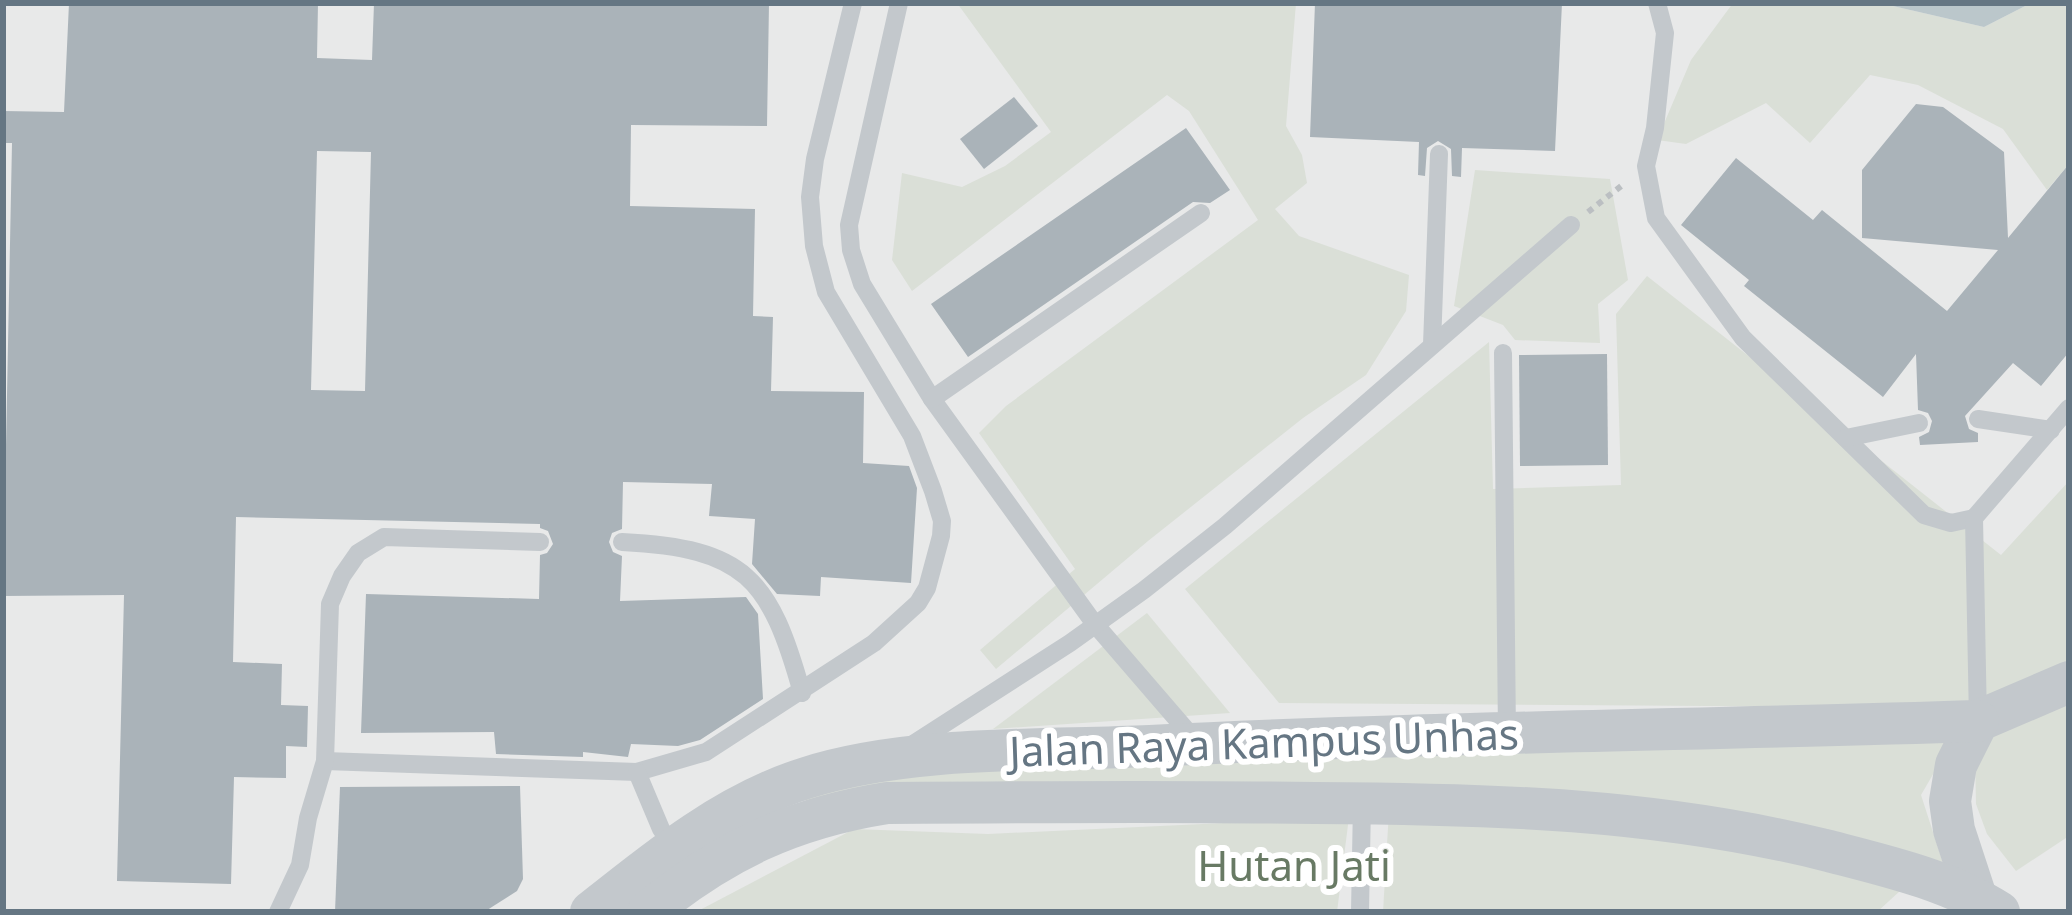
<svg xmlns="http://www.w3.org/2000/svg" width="2072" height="915" font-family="'Noto Sans',sans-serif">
  <rect width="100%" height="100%" fill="#fafaf8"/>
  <rect fill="#e8e9e9" x="3" y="3" width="2066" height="909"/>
  <g fill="#dadfd7">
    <polygon points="957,3 1296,3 1286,126 1302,155 1307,183 1275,209 1299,236 1409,275 1406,311 1366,375 1303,418 1148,541 996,669 980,650 1075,569 979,433 1006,406 1258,220 1189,111 1167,95 912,291 892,260 902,173 962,187 1005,166 1051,132"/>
    <polygon points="1733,3 1880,3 1984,27 2031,3 2069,3 2069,164 2047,190 2003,129 1918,85 1870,75 1810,143 1766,103 1686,144 1657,140 1691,60"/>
    <polygon points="1475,170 1610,179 1628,280 1598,304 1600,343 1515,340 1503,325 1454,306"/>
    <polygon points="1647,276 2001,555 2069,481 2069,675 2000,708 1279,703 1185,589 1489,342 1493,489 1621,485 1616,314"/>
    <polygon points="1147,613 1230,713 993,729"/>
    <polygon points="2069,693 2069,836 2016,871 1987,834 1976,804 1975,755 1996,726"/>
    <polygon points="1957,733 1921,795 1943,863 1823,832 799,800 846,779 1092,759"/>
    <polygon points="1389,811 1750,845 1900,891 1877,912 1383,912"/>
    <polygon points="1349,817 1337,912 696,912 854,829 988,834"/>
  </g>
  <polygon fill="#bbc7cb" points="1880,3 2031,3 1984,27"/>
  <g fill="#aab3b9" fill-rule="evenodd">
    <path d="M69,3H318L317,58L372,60L374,3H769L767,126L631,125L630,206L755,209L753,316L773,317L771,391L864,392L863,463L909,466L917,488L911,583L821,577L820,596L777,594L752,564L755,519L709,516L712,484L623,482L622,529L612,533L609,542L613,552L622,556L620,601L746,597L758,614L763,699L700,740L678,746L631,744L628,757L583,752V757L496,754L494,732L361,733L366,594L539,599L540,555L547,553L553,544L548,531L540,528V524L236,517L233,662L282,664L281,705L308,706L307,747L286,746V778L234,777L231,884L117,881L124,595L3,596L12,143H3V111L64,112ZM317,151L371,152L365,391L311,390Z"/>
    <polygon points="1315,3 1562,3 1555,151 1462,148 1461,177 1452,176 1451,149 1438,141 1427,148 1425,176 1418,175 1419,142 1310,137"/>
    <polygon points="1014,97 1038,126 984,169 960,139"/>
    <polygon points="1916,104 1943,107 2004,152 2008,238 2069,164 2069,352 2041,386 2013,363 1965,416 1969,429 1978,433 1978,442 1920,445 1919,437 1929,432 1932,421 1928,413 1918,410 1916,354 1883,397 1744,286 1749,280 1681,225 1736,158 1813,220 1822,210 1947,311 1998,250 1862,238 1862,170"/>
    <polygon points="1186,128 1230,190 1210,203 1193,202 968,357 931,304"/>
    <polygon points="1607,354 1608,465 1520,466 1519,355"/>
    <polygon points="520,786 523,879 517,891 484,912 335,912 340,787"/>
  </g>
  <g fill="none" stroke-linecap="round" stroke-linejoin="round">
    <polyline stroke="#bbbfc2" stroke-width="6" stroke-dasharray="6 6" stroke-linecap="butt" points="1588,212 1625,183"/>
    <g stroke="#c3c8cc" stroke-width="18">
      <polyline points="899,3 849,225 851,250 862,284 932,399 1094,623 1194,739"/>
      <polyline points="1657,3 1665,33 1655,128 1646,166 1656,218 1743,338 1924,515 1951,523 1974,518"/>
      <polyline points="1432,345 1439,154"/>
      <polyline points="1503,353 1507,734"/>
      <polyline points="932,399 1201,213"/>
      <polyline points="1978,419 2051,430"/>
      <polyline points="1846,438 1919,423"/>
      <path d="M622,542C745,548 770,578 802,693"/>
      <polyline points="1978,721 1974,518 2069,408"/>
      <polyline points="910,746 1070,643 1144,590 1225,526 1571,225"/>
      <polyline points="325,761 637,772 706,752 874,643 918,603 927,588 941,536 942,521 933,491 912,436 826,292 814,246 810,197 815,159 853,3"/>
      <polyline points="637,772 661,829 674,848"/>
      <polyline points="278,912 300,865 308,818 325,761 330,604 342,576 358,553 384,537 540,542"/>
      <polyline points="1360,912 1362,803"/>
    </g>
    <g stroke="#c3c8cc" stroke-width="42">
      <polyline points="1976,897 1954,830 1950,801 1956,765 1978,721 2069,682"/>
      <path d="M591,912C656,860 726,803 806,778C910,745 1041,751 1150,746C1426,732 1702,730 1978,721"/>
      <path d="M648,912C722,851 792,818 887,803C1030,802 1172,801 1315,803C1491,804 1656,808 1829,851C1887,866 1948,880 1999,912"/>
    </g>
  </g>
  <g text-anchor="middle" stroke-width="12" stroke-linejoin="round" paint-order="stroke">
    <g font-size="42" fill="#657683" stroke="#fff">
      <text transform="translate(1264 743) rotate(-2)" y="15">Jalan Raya Kampus Unhas</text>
    </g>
    <g font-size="42" fill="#687a64" stroke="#fff">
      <text x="1294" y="881">Hutan Jati</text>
    </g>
  </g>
  <rect width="2072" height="915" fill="none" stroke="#657683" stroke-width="12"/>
</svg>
